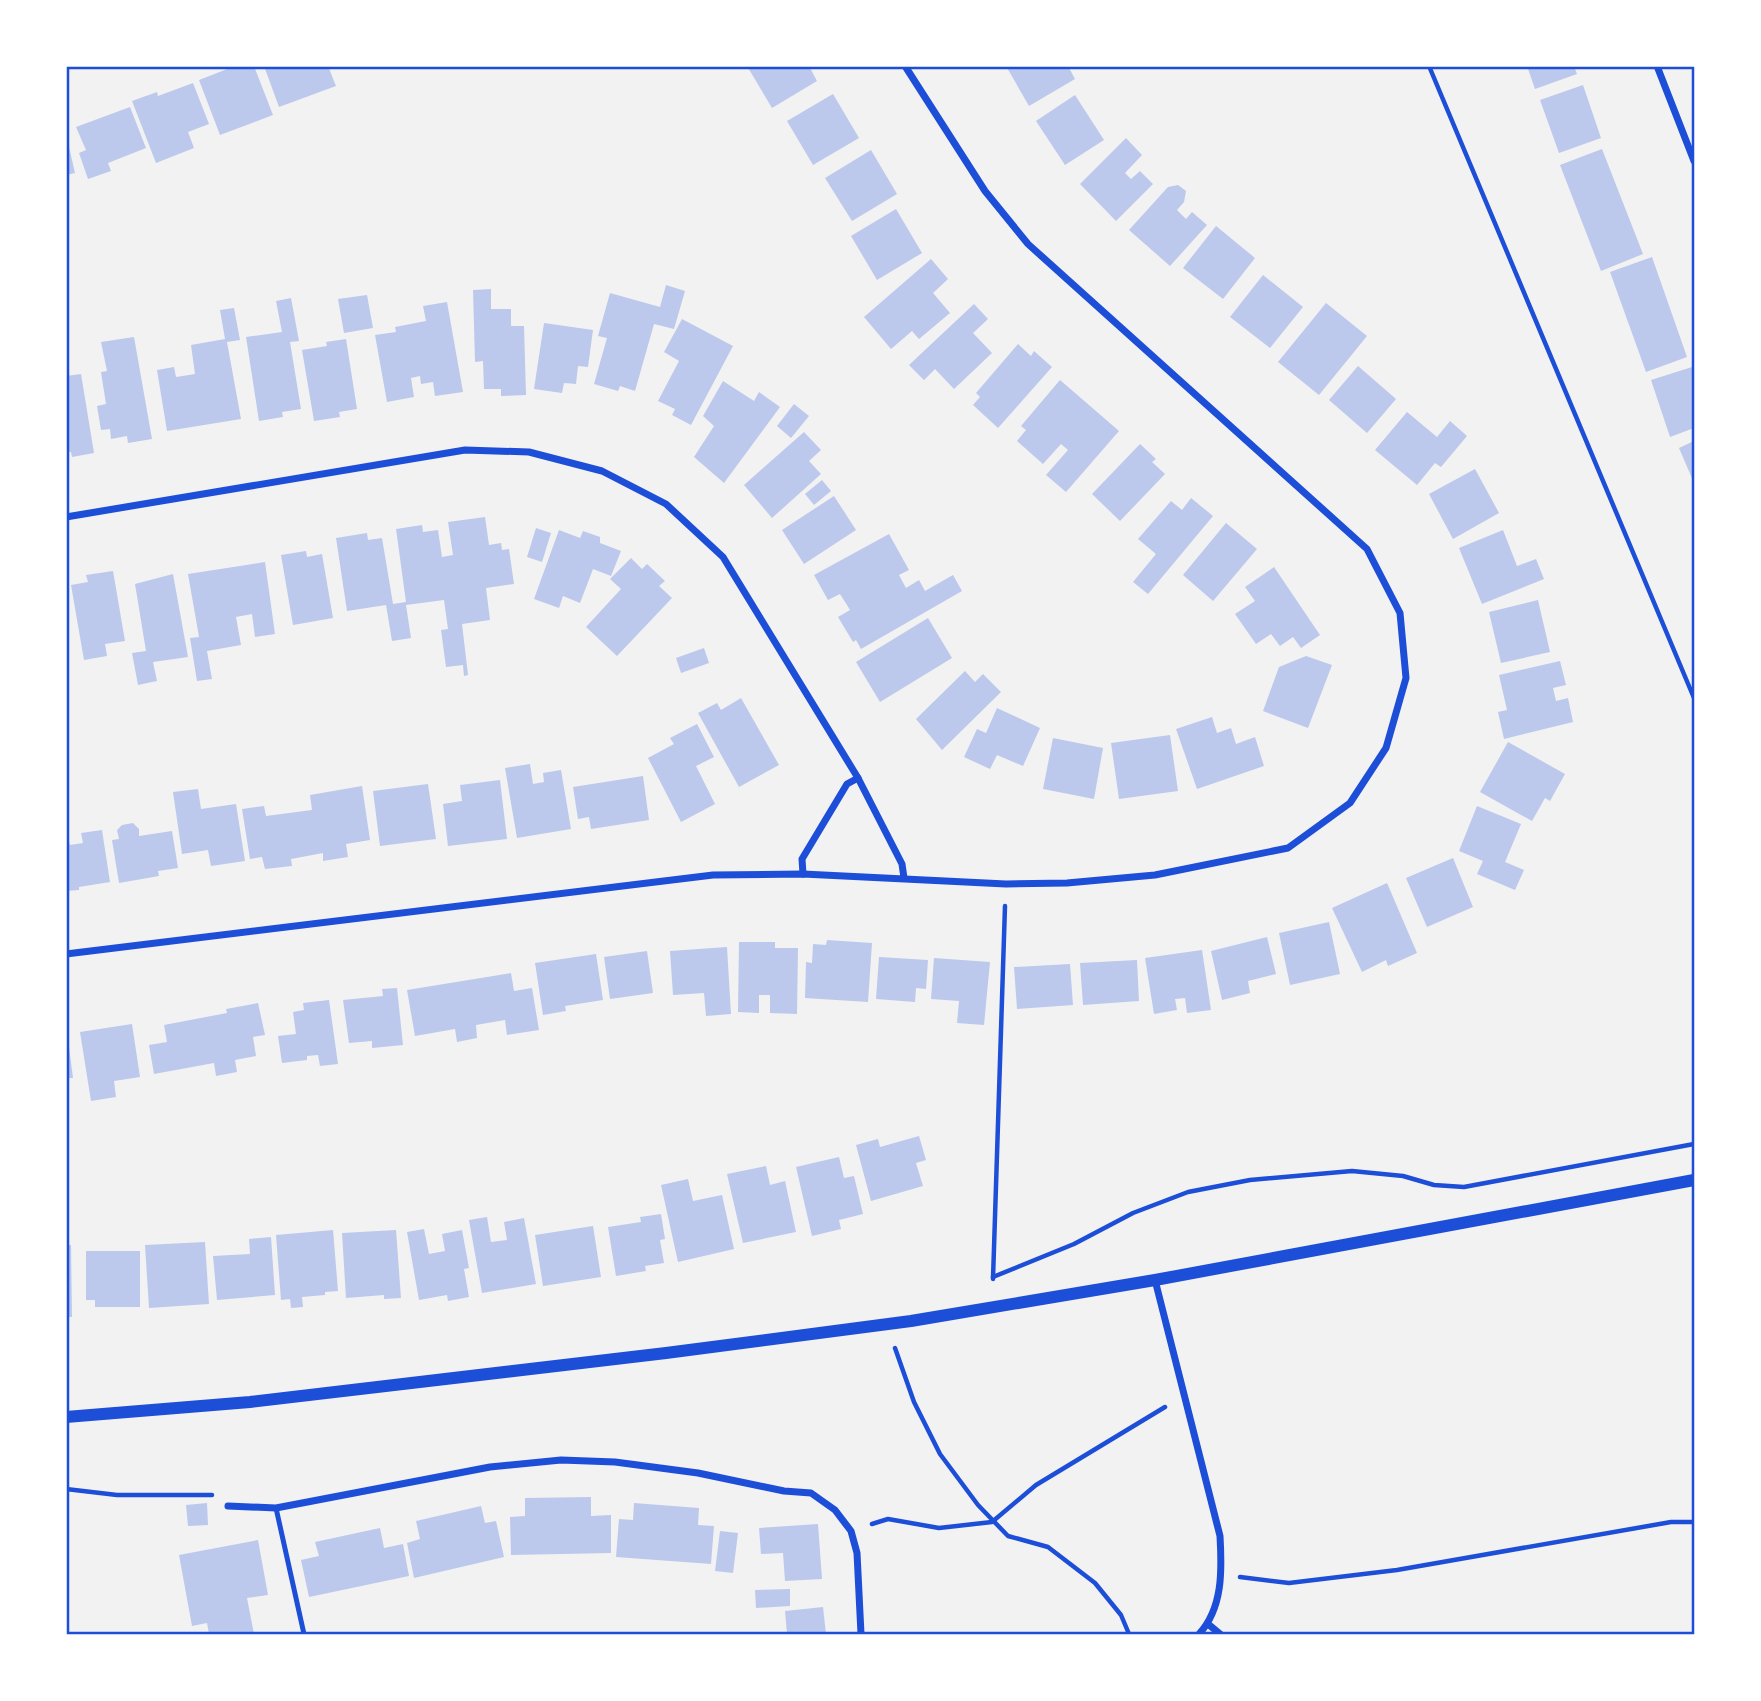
<svg xmlns="http://www.w3.org/2000/svg" width="1761" height="1701" font-family="Ubuntu,sans-serif">
  <rect width="100%" height="100%" fill="#f2f2f2"/>
  <g fill="#bdc9ec">
    <polygon points="235,66 254,66 273,115 220,135 199,80"/>
    <polygon points="264,66 328,66 336,86 279,107"/>
    <polygon points="747,66 809,66 817,81 772,108"/>
    <polygon points="1006,66 1068,66 1075,79 1029,106"/>
    <polygon points="1527,66 1574,66 1577,74 1535,89"/>
    <polygon points="193,83 209,124 188,132 194,148 156,163 132,101 157,92 158,96"/>
    <polygon points="1583,85 1601,138 1559,153 1540,100"/>
    <polygon points="833,94 859,138 813,165 787,121"/>
    <polygon points="1075,95 1104,140 1065,165 1036,121"/>
    <polygon points="130,107 146,148 108,163 111,171 88,179 79,153 86,150 76,127"/>
    <polygon points="66,134 75,173 66,175"/>
    <polygon points="1126,138 1142,155 1125,173 1131,179 1140,171 1153,184 1116,221 1080,184"/>
    <polygon points="1602,149 1643,254 1601,271 1560,165"/>
    <polygon points="871,150 897,194 852,221 825,178"/>
    <polygon points="1178,185 1186,191 1184,202 1177,210 1186,219 1192,212 1207,225 1170,266 1129,230 1168,187"/>
    <polygon points="896,209 922,253 877,280 851,236"/>
    <polygon points="1216,226 1255,258 1223,299 1183,268"/>
    <polygon points="1652,257 1687,357 1646,372 1610,272"/>
    <polygon points="931,259 948,279 933,293 950,313 919,339 912,331 891,349 864,317"/>
    <polygon points="1263,275 1303,307 1270,348 1230,317"/>
    <polygon points="666,285 685,291 674,329 654,324 635,391 620,386 618,391 594,384 607,338 598,336 610,293 660,307"/>
    <polygon points="491,289 491,309 511,309 511,326 524,326 526,395 501,396 501,389 484,389 483,361 475,362 473,290"/>
    <polygon points="367,295 373,328 344,333 338,299"/>
    <polygon points="291,298 299,341 290,342 301,409 282,412 283,417 259,421 246,337 282,332 276,301"/>
    <polygon points="447,302 463,392 435,396 433,382 421,384 420,376 411,378 414,397 387,402 375,335 396,332 395,327 426,321 423,306"/>
    <polygon points="1326,303 1367,336 1319,395 1278,362"/>
    <polygon points="974,304 988,319 973,333 992,353 954,389 935,369 924,380 909,365"/>
    <polygon points="234,308 240,340 227,342 241,419 167,431 157,370 174,367 176,377 195,374 191,345 225,339 220,310"/>
    <polygon points="682,319 733,346 691,425 672,415 675,409 658,401 679,361 664,352"/>
    <polygon points="544,323 593,330 588,367 578,366 576,384 564,383 562,393 534,389"/>
    <polygon points="134,337 152,439 128,443 127,436 111,439 110,429 101,430 97,406 106,404 101,372 107,371 101,342"/>
    <polygon points="346,339 357,409 339,412 340,417 314,421 302,350 327,346 326,342"/>
    <polygon points="1018,344 1031,356 1034,351 1052,367 998,428 973,405 980,397 976,393"/>
    <polygon points="1358,366 1396,399 1367,433 1329,400"/>
    <polygon points="1692,367 1694,373 1694,428 1670,437 1651,380"/>
    <polygon points="81,374 94,453 72,457 71,452 66,452 66,376"/>
    <polygon points="1060,380 1119,431 1066,492 1046,475 1068,450 1061,444 1043,464 1017,441 1026,430 1021,426"/>
    <polygon points="723,381 754,401 759,392 780,407 724,483 694,457 714,426 703,416"/>
    <polygon points="794,404 809,416 791,438 777,426"/>
    <polygon points="1407,412 1437,437 1450,421 1467,436 1441,467 1435,463 1417,485 1375,450"/>
    <polygon points="804,432 821,450 809,461 821,474 772,518 744,485"/>
    <polygon points="1694,441 1694,483 1679,448"/>
    <polygon points="1140,444 1156,459 1152,462 1165,474 1120,521 1092,494"/>
    <polygon points="1475,469 1499,513 1453,539 1429,494"/>
    <polygon points="822,480 831,491 814,505 805,494"/>
    <polygon points="834,496 856,530 804,564 782,530"/>
    <polygon points="1191,498 1213,516 1148,594 1133,582 1156,554 1138,539 1171,501 1182,510"/>
    <polygon points="485,517 489,545 501,543 502,550 509,549 514,584 486,588 490,620 462,624 468,675 464,676 463,665 446,667 441,630 448,629 444,600 406,605 411,638 392,641 386,605 347,611 336,538 367,533 368,540 382,538 393,604 406,602 396,529 422,525 423,532 438,530 442,557 453,555 448,522"/>
    <polygon points="1226,523 1257,549 1213,601 1183,575"/>
    <polygon points="536,528 551,533 542,562 527,557"/>
    <polygon points="559,530 580,538 583,531 600,537 600,543 621,551 611,576 593,569 580,603 563,596 559,608 534,599"/>
    <polygon points="1503,530 1517,566 1536,559 1544,579 1482,604 1459,548"/>
    <polygon points="889,534 909,570 899,575 906,588 919,580 925,591 953,575 962,591 861,649 856,640 853,642 838,617 850,610 847,605 840,594 828,600 814,575"/>
    <polygon points="306,551 307,557 322,554 333,618 293,625 281,555"/>
    <polygon points="631,558 642,569 647,564 665,581 659,586 672,598 617,656 586,627 621,589 610,579"/>
    <polygon points="265,562 275,634 255,637 252,614 236,617 241,645 207,651 212,679 197,681 190,638 199,637 188,574"/>
    <polygon points="1274,567 1320,635 1301,648 1293,637 1280,646 1271,634 1256,644 1235,614 1255,601 1245,587"/>
    <polygon points="113,571 125,641 105,644 107,656 84,660 71,585 88,582 86,575"/>
    <polygon points="173,574 188,657 153,662 157,681 138,685 132,653 146,651 135,584"/>
    <polygon points="1538,600 1550,652 1501,663 1489,612"/>
    <polygon points="928,618 952,658 880,702 856,662"/>
    <polygon points="704,648 709,663 681,673 676,658"/>
    <polygon points="1306,656 1332,665 1308,728 1263,711 1279,667"/>
    <polygon points="1560,661 1566,685 1553,688 1556,701 1568,698 1573,722 1504,739 1498,712 1507,710 1499,675"/>
    <polygon points="965,671 975,682 983,674 1001,692 942,750 916,719"/>
    <polygon points="741,698 779,765 739,787 698,713 717,703 721,710"/>
    <polygon points="997,708 1040,728 1023,766 997,755 990,769 964,757 977,729 986,733"/>
    <polygon points="1212,717 1217,733 1231,728 1236,744 1255,737 1264,766 1197,789 1176,729"/>
    <polygon points="697,724 714,757 696,766 715,804 681,822 648,758 674,744 670,738"/>
    <polygon points="1170,735 1178,791 1119,799 1111,743"/>
    <polygon points="1053,738 1103,748 1094,799 1043,789"/>
    <polygon points="1508,742 1565,774 1550,801 1545,798 1532,821 1480,792"/>
    <polygon points="530,764 533,784 544,782 543,773 561,770 571,829 517,838 505,768"/>
    <polygon points="643,776 649,820 591,829 589,817 578,819 573,787"/>
    <polygon points="500,780 507,839 448,846 443,804 462,801 460,785"/>
    <polygon points="428,784 436,839 380,846 373,791"/>
    <polygon points="362,786 370,840 346,844 348,857 323,861 323,853 291,859 292,866 265,869 262,857 250,859 242,809 264,806 266,816 312,810 310,795"/>
    <polygon points="198,789 201,809 236,804 245,861 211,866 208,850 182,854 173,792"/>
    <polygon points="1477,806 1521,824 1505,862 1524,870 1515,890 1477,874 1483,861 1459,851"/>
    <polygon points="133,823 139,829 139,836 172,831 178,868 158,871 159,876 119,883 112,840 119,839 117,830 122,825"/>
    <polygon points="102,830 110,882 79,887 79,890 66,891 66,833 70,845 83,843 81,833"/>
    <polygon points="1453,858 1473,907 1427,927 1406,878"/>
    <polygon points="1387,883 1417,953 1388,966 1386,960 1362,972 1332,908"/>
    <polygon points="1329,922 1340,974 1290,985 1279,933"/>
    <polygon points="1267,937 1276,974 1248,981 1250,993 1222,1000 1211,951"/>
    <polygon points="827,940 872,943 868,1002 805,998 806,962 812,963 813,944 826,945"/>
    <polygon points="739,942 775,942 775,948 798,948 797,1014 770,1013 770,995 759,995 759,1013 738,1012"/>
    <polygon points="727,947 731,1014 706,1016 704,993 673,995 670,951"/>
    <polygon points="1202,950 1211,1010 1187,1013 1185,998 1175,999 1177,1010 1154,1014 1145,958"/>
    <polygon points="647,951 653,993 610,999 604,957"/>
    <polygon points="596,954 603,1000 565,1006 566,1011 543,1015 535,963"/>
    <polygon points="879,957 928,960 926,989 916,988 915,1002 876,999"/>
    <polygon points="934,958 990,962 984,1025 957,1023 959,1001 931,999"/>
    <polygon points="1137,960 1139,1001 1083,1005 1080,963"/>
    <polygon points="1070,964 1073,1005 1017,1009 1014,967"/>
    <polygon points="511,973 514,991 532,988 539,1030 507,1035 505,1020 476,1025 477,1038 457,1042 455,1029 415,1036 407,990"/>
    <polygon points="397,988 403,1045 372,1048 372,1041 349,1043 343,1000 383,996 382,989"/>
    <polygon points="329,1000 338,1064 320,1066 318,1055 307,1056 307,1060 282,1063 278,1036 296,1034 293,1012 304,1010 303,1003"/>
    <polygon points="258,1003 265,1035 253,1037 256,1056 235,1060 237,1072 216,1076 214,1063 154,1074 149,1045 167,1042 164,1025 227,1013 226,1009"/>
    <polygon points="132,1024 140,1077 114,1081 116,1097 91,1101 80,1032"/>
    <polygon points="68,1039 73,1078 66,1078 66,1040"/>
    <polygon points="919,1136 926,1160 916,1163 923,1186 871,1201 856,1145 878,1139 880,1147"/>
    <polygon points="839,1157 844,1178 854,1176 863,1214 839,1220 841,1229 812,1236 796,1167"/>
    <polygon points="766,1166 770,1185 785,1181 796,1232 743,1243 727,1174"/>
    <polygon points="688,1179 693,1201 722,1195 734,1249 678,1262 661,1185"/>
    <polygon points="661,1214 665,1239 660,1240 664,1263 645,1266 646,1271 616,1276 608,1227 641,1222 640,1217"/>
    <polygon points="487,1217 491,1242 507,1240 504,1222 524,1218 536,1284 482,1293 469,1220"/>
    <polygon points="593,1226 601,1277 543,1286 535,1235"/>
    <polygon points="424,1229 429,1254 445,1251 442,1234 462,1230 469,1268 464,1269 469,1297 448,1301 447,1295 419,1300 407,1232"/>
    <polygon points="333,1230 338,1291 325,1292 325,1295 302,1297 303,1307 291,1308 290,1299 281,1300 276,1235"/>
    <polygon points="396,1230 401,1298 384,1299 384,1295 346,1298 342,1233"/>
    <polygon points="271,1237 275,1295 217,1300 213,1256 250,1254 249,1239"/>
    <polygon points="205,1242 209,1304 149,1308 145,1245"/>
    <polygon points="66,1245 71,1245 72,1317 66,1317"/>
    <polygon points="86,1251 140,1251 140,1307 95,1307 95,1300 86,1300"/>
    <polygon points="591,1497 591,1516 611,1515 611,1553 511,1555 510,1517 525,1516 525,1498"/>
    <polygon points="207,1503 208,1525 188,1526 186,1505"/>
    <polygon points="634,1503 699,1508 698,1525 714,1526 711,1564 616,1557 619,1519 633,1520"/>
    <polygon points="481,1506 485,1523 496,1521 504,1557 414,1578 407,1543 420,1539 416,1521"/>
    <polygon points="818,1524 822,1579 785,1581 783,1553 761,1554 759,1528"/>
    <polygon points="380,1528 384,1548 403,1544 409,1576 309,1597 301,1560 319,1556 315,1542"/>
    <polygon points="720,1531 738,1533 733,1573 715,1571"/>
    <polygon points="258,1540 268,1595 247,1598 254,1634 209,1634 207,1623 192,1626 179,1555"/>
    <polygon points="790,1589 790,1606 756,1608 755,1590"/>
    <polygon points="823,1607 826,1634 787,1634 785,1611"/>
  </g>
  <g fill="none" stroke-linecap="round" stroke-linejoin="round">
    <g stroke="#1d4ed8" stroke-width="4.5">
      <polyline points="1429,66 1694,698"/>
      <polyline points="993,1277 1074,1244 1133,1213 1188,1192 1250,1180 1352,1171 1403,1176 1434,1185 1464,1187 1694,1144"/>
      <polyline points="993,1279 1005,906"/>
      <polyline points="895,1348 914,1402 940,1454 978,1505 1008,1536 1048,1547 1095,1583 1121,1615 1129,1634"/>
      <polyline points="66,1489 117,1495 212,1495"/>
      <polyline points="872,1524 888,1519 939,1528 992,1522 1036,1485 1165,1407"/>
      <polyline points="1240,1577 1289,1583 1397,1570 1671,1522 1694,1522"/>
    </g>
    <polyline stroke="#1d4ed8" stroke-width="5" points="276,1508 304,1634"/>
    <g stroke="#1d4ed8" stroke-width="7">
      <polyline points="1657,66 1694,161"/>
      <polyline points="66,517 465,450 529,452 602,471 666,504 723,557 858,778 902,864 904,878"/>
      <polyline points="803,874 802,859 847,784 858,778"/>
      <polyline points="66,954 713,875 803,874 1006,884 1067,883 1155,875 1288,848 1350,803 1386,748 1406,678 1400,613 1367,549 1028,244 985,191 905,66"/>
      <path d="M1155,1280L1220,1536C1222,1570 1223,1608 1199,1634"/>
      <polyline points="228,1506 276,1508 490,1467 561,1460 615,1462 698,1473 784,1491 811,1493 835,1510 851,1531 857,1553 861,1634"/>
      <polyline points="1208,1624 1220,1634"/>
    </g>
    <polyline stroke="#1d4ed8" stroke-width="12" points="66,1417 250,1402 666,1353 911,1321 1155,1280 1694,1180"/>
  </g>
  <rect width="1761" height="1701" fill="none" stroke="#ffffff" stroke-width="136"/>
  <rect x="68" y="68" width="1625" height="1565" fill="none" stroke="#1d4ed8" stroke-width="2.5"/>
</svg>
